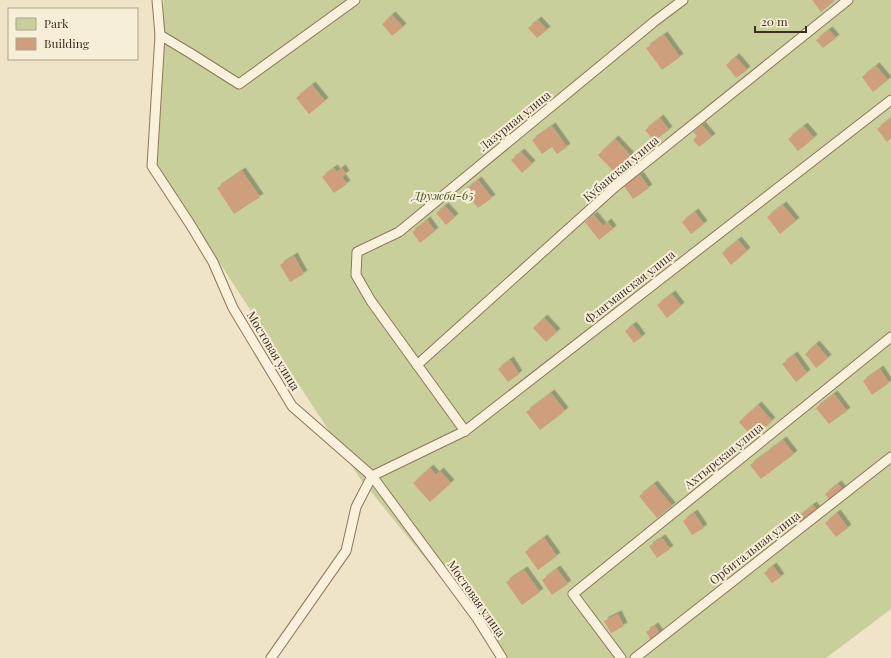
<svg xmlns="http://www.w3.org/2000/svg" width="891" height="658" font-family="'Playfair Display',serif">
  <defs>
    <filter id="shadow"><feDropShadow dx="3.5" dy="-3.5" stdDeviation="0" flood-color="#0004"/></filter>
  </defs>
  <rect width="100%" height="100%" fill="#f0e4c8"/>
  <polygon fill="#c9cf9b" points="164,0 891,0 891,609 826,658 506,658 359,477 152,159"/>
  <g fill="#cf9f7d" filter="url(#shadow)">
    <polygon points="812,0 833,0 834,1 821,12"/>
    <polygon points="392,15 403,27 392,36 382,24"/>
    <polygon points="538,20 547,30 537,38 528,28"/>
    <polygon points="829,30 836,38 823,48 816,40"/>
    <polygon points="664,35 680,57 662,70 646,48"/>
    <polygon points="736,57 747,70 736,78 726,65"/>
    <polygon points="876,66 888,80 873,92 862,77"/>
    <polygon points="312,85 325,101 309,114 296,98"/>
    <polygon points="660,118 669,130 654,141 645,130"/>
    <polygon points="891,118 891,138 887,142 877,129"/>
    <polygon points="702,125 712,137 699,147 693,140 697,136 693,132"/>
    <polygon points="552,126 567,147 557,154 552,147 542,154 532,140"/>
    <polygon points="804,126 814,138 798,151 788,139"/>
    <polygon points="615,139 631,156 614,172 598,155"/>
    <polygon points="521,152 532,164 522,173 511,160"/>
    <polygon points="334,168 337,172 342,168 346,174 342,177 347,184 334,193 322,177"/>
    <polygon points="242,171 260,197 234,214 217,188"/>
    <polygon points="640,175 649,188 633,199 624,186"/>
    <polygon points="478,180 492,198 478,208 464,191"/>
    <polygon points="783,205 796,221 780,234 767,217"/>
    <polygon points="445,206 455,217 446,225 436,213"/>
    <polygon points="695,212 704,224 691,234 682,222"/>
    <polygon points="594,215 603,226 608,222 613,229 599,240 585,222"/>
    <polygon points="427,220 435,231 420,243 412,232"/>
    <polygon points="738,240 747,251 731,265 722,253"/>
    <polygon points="294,256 304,274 290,282 280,265"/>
    <polygon points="672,294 681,306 667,318 657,305"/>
    <polygon points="544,318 557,332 546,342 533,328"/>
    <polygon points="633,325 642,337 634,343 625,331"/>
    <polygon points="816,344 828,358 816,368 805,354"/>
    <polygon points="794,355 807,373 796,382 782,364"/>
    <polygon points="510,360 519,374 508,382 498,369"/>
    <polygon points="880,369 889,383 872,395 863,381"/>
    <polygon points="551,393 565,411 540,430 526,412"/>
    <polygon points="834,394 847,411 829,424 816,408"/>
    <polygon points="758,405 772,421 753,438 739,422"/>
    <polygon points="783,440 794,454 761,479 750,465"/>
    <polygon points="430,468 436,475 440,471 451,483 430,502 413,483"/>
    <polygon points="654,484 672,506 657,518 639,496"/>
    <polygon points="838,484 844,491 830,501 825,494"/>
    <polygon points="813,505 818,511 797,528 792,522"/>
    <polygon points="694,513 704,528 692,535 683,521"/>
    <polygon points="837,513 848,528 836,537 825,523"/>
    <polygon points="544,538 557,556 538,570 525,552"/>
    <polygon points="662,538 670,549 657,558 649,546"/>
    <polygon points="773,566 781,577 772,583 764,573"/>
    <polygon points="557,569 568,584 552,595 542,580"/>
    <polygon points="524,570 540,592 522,605 506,582"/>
    <polygon points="618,614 624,626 611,633 604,621"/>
    <polygon points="655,626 660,634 651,640 646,632"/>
  </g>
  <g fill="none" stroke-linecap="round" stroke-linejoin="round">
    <defs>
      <g id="lane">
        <polyline points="157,0 160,35 152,166 190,224 213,262 233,308 292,406 372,476 477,618 502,658"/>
        <polyline points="160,35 190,53 239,84 355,0"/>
        <polyline points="417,365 615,187 848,0"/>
        <polyline points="465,431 371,301 356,275 357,252 399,232 655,21 683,0"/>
        <polyline points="271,658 346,551 356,507 372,476 465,431 891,100"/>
        <polyline points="621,658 573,594 891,337"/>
        <polyline points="635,658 891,457"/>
      </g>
    </defs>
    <use href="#lane" stroke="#8d765c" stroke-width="11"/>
    <use href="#lane" stroke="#faf1dc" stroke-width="9"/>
  </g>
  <g text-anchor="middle" stroke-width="4" stroke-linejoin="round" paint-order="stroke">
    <g font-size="12" fill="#3d2e20" stroke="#f7eed8">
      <text transform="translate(515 121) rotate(-39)" y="4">Лазурная улица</text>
      <text transform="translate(621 169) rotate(-40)" y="4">Кубанская улица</text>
      <text transform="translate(630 287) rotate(-38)" y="4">Флагманская улица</text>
      <text transform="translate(273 351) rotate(59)" y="4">Мостовая улица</text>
      <text transform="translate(724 456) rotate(-39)" y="4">Ахтырская улица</text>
      <text transform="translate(755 548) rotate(-38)" y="4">Орбитальная улица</text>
      <text transform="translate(476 599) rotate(55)" y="4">Мостовая улица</text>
    </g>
    <g font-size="12" font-style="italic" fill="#4d5a26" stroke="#f7eed8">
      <text x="443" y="200">Дружба-65</text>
    </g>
  </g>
  <rect x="8" y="8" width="130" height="52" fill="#f7eed8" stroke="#ada18e"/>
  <rect x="16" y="18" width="20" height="12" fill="#c9cf9b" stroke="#ada18e"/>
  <text x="44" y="28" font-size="12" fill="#3d2e20">Park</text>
  <rect x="16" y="38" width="20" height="12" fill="#cf9f7d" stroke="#ada18e"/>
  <text x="44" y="48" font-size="12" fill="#3d2e20">Building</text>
  <path d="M755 26v6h51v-6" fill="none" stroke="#3d2e20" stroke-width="2"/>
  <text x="761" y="26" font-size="12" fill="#3d2e20" stroke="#f7eed8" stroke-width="3" paint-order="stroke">20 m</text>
</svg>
